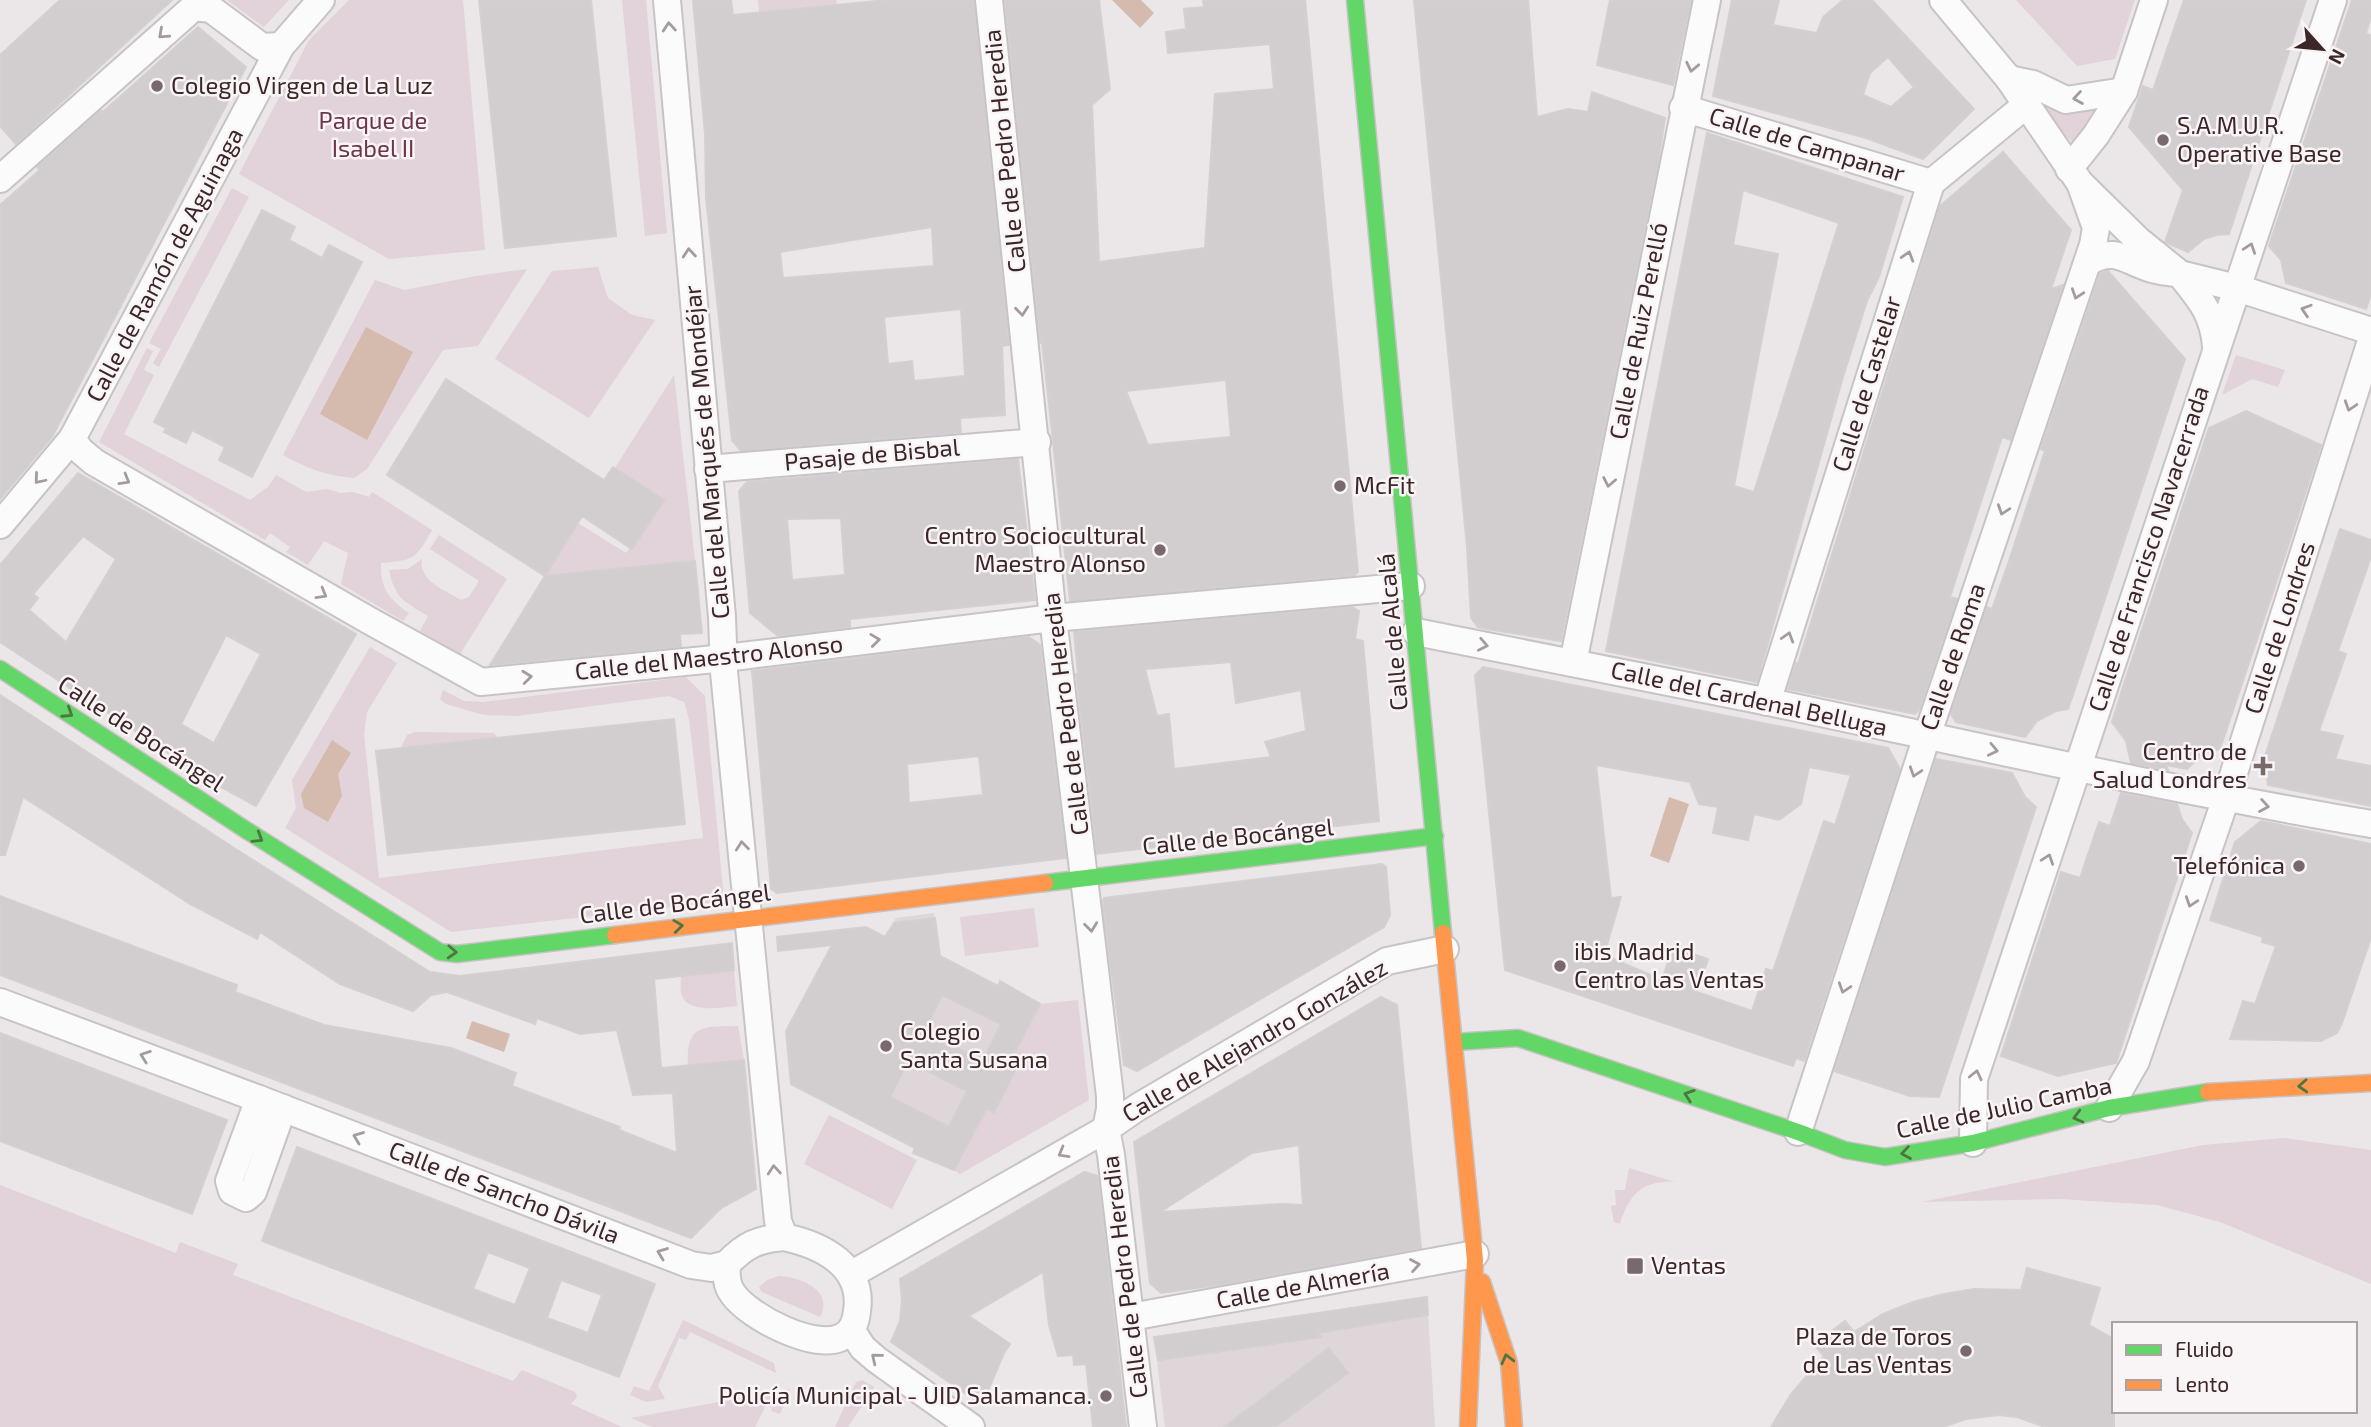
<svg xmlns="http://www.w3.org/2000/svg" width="2371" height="1427" font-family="'Exo 2',sans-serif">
  <rect width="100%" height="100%" fill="#ebe6e8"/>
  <g fill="#ded6d8">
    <polygon points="934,913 937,932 908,940 997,986 1001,981 1040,1004 1008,1067 1015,1071 994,1112 986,1109 954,1170 913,1153 915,1148 829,1026 797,1010 825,958 856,973 875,931 885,936 896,918"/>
    <polygon points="1427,1297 1435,1427 1165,1427 1154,1337"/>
  </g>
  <g fill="#e2d2da">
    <polygon points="227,0 289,0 264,27"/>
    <polygon points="349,0 463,0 485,250 389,259 239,174 309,40"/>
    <polygon points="622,0 646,0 667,233 645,236"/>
    <polygon points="758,0 836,0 837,4 759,12"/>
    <polygon points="2016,0 2135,0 2115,59 2077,66"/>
    <polygon points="2046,103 2103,105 2073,142 2069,139 2046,110"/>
    <polygon points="232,188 249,197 159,367 153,363 161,349 149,343"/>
    <polygon points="598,267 608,298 632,315 655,320 589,418 495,359 552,271"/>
    <path d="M527,269L478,346L443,350L367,469L354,478C327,476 306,468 283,455L375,280L404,290L476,276Z"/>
    <path d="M147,348L153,351L144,370L154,375L124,434L250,500L268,487L276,475L306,492L327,489L341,493L353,492L369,497L372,492L432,530C415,560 414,560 381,563C380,588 389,599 409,613L403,621L341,584L348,553L324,541L308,565L286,552L290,547L270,533L265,540L99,442Z"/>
    <polygon points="2236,355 2285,370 2278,387 2252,379 2222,395"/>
    <polygon points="674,375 695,561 545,576 578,523 626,553 661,502 613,471"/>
    <path d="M439,535L507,579L460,654L420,631L428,616C404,601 395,599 389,570L408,569L422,559C418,581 445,590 461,600L469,597L479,581L430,549Z"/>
    <polygon points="370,647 397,663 367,712 364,734 379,878 703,838 689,719 684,702 669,696 517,716 484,715 446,704 440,699 443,690 464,701 483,702 686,677 705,696 724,901 451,932 285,828 296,808 292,780"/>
    <polygon points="415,732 494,733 498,738 401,748 407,735"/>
    <polygon points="1034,908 1039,947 965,956 960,917"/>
    <path d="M734,970L737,1006C721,1007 687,1015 681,993C680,988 681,981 681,976Z"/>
    <polygon points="1078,1000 1089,1100 960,1174 954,1170 987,1108 995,1112 1000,1101 992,1096 1010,1080 1015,1071 1007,1067 1040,1004"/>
    <path d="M738,1026L744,1060L688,1065C686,1023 704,1027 738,1026Z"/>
    <polygon points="829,1115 917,1160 892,1209 804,1164"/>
    <polygon points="2285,1138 2371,1150 2371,1284 2220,1222 2157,1205 2060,1199 1922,1202 2203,1145"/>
    <path d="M1629,1168L1675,1182C1643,1180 1629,1194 1620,1224L1614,1222L1611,1206L1616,1205L1615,1190H1625Z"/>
    <polygon points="0,1185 176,1253 180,1242 238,1264 233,1275 513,1381 522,1370 575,1392 577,1397 571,1404 622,1427 0,1427"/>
    <path d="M779,1276C800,1277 834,1290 820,1317L762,1292L759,1287L767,1280Z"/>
    <polygon points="683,1320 774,1363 776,1373 690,1332 686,1340 679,1338 658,1386 665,1399 646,1402 630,1395 634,1386 649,1391"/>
    <polygon points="862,1380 874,1387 848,1427 835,1427 856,1382"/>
    <polygon points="790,1389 780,1414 771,1411 772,1407 766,1405 755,1427 652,1427 631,1418"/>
  </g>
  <g fill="#d4bbad">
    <polygon points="1112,0 1141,0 1154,13 1140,28"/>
    <polygon points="366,327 413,352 367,440 320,414"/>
    <polygon points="332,740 351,753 338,774 342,796 328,822 304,808 301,794"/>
    <polygon points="1669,797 1689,804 1669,863 1650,856"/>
    <polygon points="472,1021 510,1034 504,1052 466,1038"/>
  </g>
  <g fill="#d2cdce" stroke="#d4cfd0" stroke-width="2" fill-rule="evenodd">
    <polygon points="60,0 172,0 16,144 0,126 0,55"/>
    <polygon points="479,0 591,0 616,236 505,248"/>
    <path d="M693,0H731L733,15L887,0H974L1009,345L1002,346L1005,415L960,418L961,432L741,451L732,440L706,198L705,134ZM932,227L934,266L783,278L780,252ZM961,309L965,376L914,381L912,361L888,364L884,317Z"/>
    <path d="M1005,0H1099L1110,89L1092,105L1099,262L1205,248L1215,94L1274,89L1270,44L1168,53L1166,32L1186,29L1184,9L1204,7L1203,0H1305L1358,572L1355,575L1070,601L1048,395L1042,343H1040ZM1226,380L1231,437L1148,445L1126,391Z"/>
    <polygon points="1414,0 1528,0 1537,117 1568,109 1588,112 1592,92 1665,118 1658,164 1561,641 1487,629 1478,627 1471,618 1467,547"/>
    <polygon points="1610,0 1691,0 1673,85 1597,65"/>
    <path d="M1732,0H1779L1773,25L1817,33L1823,17L1843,0H1872L1974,109L1923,159L1866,138L1713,96ZM1888,57L1914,87L1891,107L1863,95L1870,73Z"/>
    <polygon points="2184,0 2306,0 2229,234 2217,235 2204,239 2188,252 2165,242 2183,190 2129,127 2143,86 2153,90"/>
    <polygon points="2352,0 2371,0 2371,17 2366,33 2371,36 2371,294 2366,309 2286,283 2281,260 2269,246"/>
    <polygon points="198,27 246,67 52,437 0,499 0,205 40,170 37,167 101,110 103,112"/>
    <path d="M1707,133L1903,197L1879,277L1867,301L1843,377L1757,682L1606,651ZM1743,190L1839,223L1754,492L1734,486L1778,254L1733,245Z"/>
    <polygon points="2003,152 2071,230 2051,289 2063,285 2011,440 2002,437 1950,597 1957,599 1919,710 1915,714 1788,689 1796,663 1798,664 1940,206"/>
    <polygon points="262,210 295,227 289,240 322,258 329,245 362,262 252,477 219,460 225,447 192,430 186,443 164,432 166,428 154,422"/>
    <polygon points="2108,271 2185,359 2076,686 2068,709 2056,711 2037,721 2025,737 1956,722 1951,714 1987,607 1992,609 2008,564 2045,451 2041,449 2100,274"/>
    <polygon points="446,379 604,480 613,467 664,500 632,549 582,516 545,576 387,475"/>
    <polygon points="2246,411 2321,445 2273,592 2220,749 2202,755 2187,769 2166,765 2168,770 2131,763 2126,741 2112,722 2122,690 2209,428"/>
    <path d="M1018,459L1035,600L850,619V627L778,636L750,613L739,491L747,482ZM841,518L845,575L792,580L787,519Z"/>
    <path d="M78,473L356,634L256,806L219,786L0,642V565ZM83,536L116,559L66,642L29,610L38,598L33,594ZM226,635L261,654L214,743L181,724Z"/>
    <polygon points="2340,529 2371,540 2371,557 2338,651 2346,654 2319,731 2343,736 2335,759 2371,766 2371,806 2268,785 2267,776 2261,768"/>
    <polygon points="695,561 702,633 680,634 681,647 490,665 545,576"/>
    <path d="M1352,607L1359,611L1355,639L1363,641L1379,821L1097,854L1076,674H1078L1074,632ZM1231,662L1236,703L1301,690L1306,731L1265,742L1271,757L1174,769L1169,714L1157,716L1145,669Z"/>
    <path d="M1029,637L1040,645L1066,858L777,893L771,889L752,671ZM979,756L983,795L909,803L907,764Z"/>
    <path d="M1483,667L1888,748L1900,769L1804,1061L1796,1058L1793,1066L1505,970L1475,675ZM1596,765L1690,782L1699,804L1718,807L1713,833L1748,840L1754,814L1779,820L1801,804L1809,767L1851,775L1835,825L1824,821L1773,971L1766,969L1752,1011L1697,992L1708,959L1673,947L1662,980L1604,955L1621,897L1611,898Z"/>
    <polygon points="0,695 234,848 430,972 460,976 732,943 734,970 654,979 661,1068 744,1060 756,1189 721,1208 691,1238 0,975 0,896 237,985 235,992 324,1025 451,1048 516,1073 512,1086 620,1127 619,1130 677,1153 673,1093 633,1095 617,1030 580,1034 537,1018 535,1024 447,992 431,995 413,1011 340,984 260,932 257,939 190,904 23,797 5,855 0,855"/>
    <polygon points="674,719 685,824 388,855 376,751"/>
    <polygon points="1936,759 2012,773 2025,797 2036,807 1939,1097 1910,1096 1834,1071"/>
    <polygon points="2121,793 2177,804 2182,819 2192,833 2116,1063 2058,1076 2001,1056 2061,872 2080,878 2099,822 2110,826"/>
    <polygon points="2261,821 2371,844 2371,938 2342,1023 2337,1033 2321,1041 2230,1039 2243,1001 2255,1004 2276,946 2262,942 2263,937 2210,920 2235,842"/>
    <polygon points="1382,864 1386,867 1390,915 1384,927 1137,1071 1124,1065 1105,924 1103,901 1104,898"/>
    <path d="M935,918L940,956L998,986L1000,981L1040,1004L1007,1067L1015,1071L994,1112L987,1108L954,1170L913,1153L915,1148L791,1084L786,1031L832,945L778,951L777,937L866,927L885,937L894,923ZM942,995L1001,1024L983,1061L924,1032ZM908,1061L967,1091L949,1127L890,1097Z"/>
    <path d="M1381,997L1397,1005L1421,1248L1218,1285L1161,1293L1150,1283L1134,1142ZM1299,1145L1303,1205L1281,1204L1160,1212L1252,1153Z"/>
    <polygon points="0,1033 227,1120 192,1214 0,1141"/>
    <path d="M297,1147L655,1284L619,1377L262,1241ZM488,1252L530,1268L515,1305L473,1289ZM561,1280L602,1295L588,1333L547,1318Z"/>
    <polygon points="1084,1172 1098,1176 1126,1427 1093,1427 1086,1364 1074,1365 1073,1355 1058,1356 1049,1325 1043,1272 969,1316 1010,1344 1004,1353 982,1405 891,1342 900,1321 902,1300 900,1279"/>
    <polygon points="2027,1268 2100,1288 2089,1325 2114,1339 2114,1427 2045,1427 2017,1417 1998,1415 1966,1419 1943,1427 1771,1427 1791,1394 1824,1356 1814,1345 1845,1321 1854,1332 1883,1314 1913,1302 1944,1294 1974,1289 2021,1290"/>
    <polygon points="1427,1297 1428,1315 1318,1333 1321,1337 1158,1360 1154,1337"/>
    <polygon points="1329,1348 1348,1373 1275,1427 1224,1427"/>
  </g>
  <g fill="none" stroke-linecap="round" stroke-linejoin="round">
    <defs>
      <g id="street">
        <polyline points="667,0 722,617 724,672 778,1221 784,1237"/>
        <polyline points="989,0 1053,618 1110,1096 1110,1109 1106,1129 1111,1155 1143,1427"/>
        <polyline points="1943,0 2009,79 2080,183 2138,240 2180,274 2237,288 2371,331"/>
        <polyline points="2009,79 2033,84 2066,100 2124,91 2154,0"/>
        <polyline points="1683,108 1931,183"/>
        <polyline points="2069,169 2096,135 2124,91"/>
        <polyline points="0,179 194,7 211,9 262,47 281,46"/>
        <path d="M2088,262C2117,246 2125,261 2152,269C2161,272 2171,272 2180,274C2200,299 2213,313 2216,346"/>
        <polyline points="72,439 81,451 94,462 370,621 481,682 725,658 1053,618 1411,586"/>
        <polyline points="708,469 1037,442"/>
        <polyline points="0,525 72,439 281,46 321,0"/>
        <path d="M1416,632C1533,655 1651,678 1769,702C1969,744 2169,790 2371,824"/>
        <polyline points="1573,663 1707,0"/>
        <polyline points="1767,702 1931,183 2026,105"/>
        <polyline points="0,1002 259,1099 691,1265 711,1268 727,1264"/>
        <polyline points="259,1099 229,1181 232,1191 246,1198 253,1192 283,1108"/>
        <polyline points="2109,1108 2136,1061 2226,798 2371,341"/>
        <polyline points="1798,1132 1927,736 2093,245 2096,228 2080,183"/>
        <polyline points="1973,1143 1974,1079 2333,0"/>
        <path d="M784,1237C822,1245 864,1266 857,1311C856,1322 852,1332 842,1337C815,1351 749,1317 733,1294C726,1285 726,1275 727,1264C745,1245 758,1239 784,1237Z"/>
        <polyline points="852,1274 1106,1129 1138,1107 1387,961 1445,949"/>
        <polyline points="1131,1317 1475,1254"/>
        <polyline points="852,1331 863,1348 877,1360 971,1427"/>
      </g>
      <g id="fast">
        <polyline points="1355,0 1443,933"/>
        <polyline points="0,669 246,830 440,952 457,954 615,935"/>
        <polyline points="1045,883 1435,836"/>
        <polyline points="1455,1042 1518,1038 1798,1132 1845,1150 1885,1157 1973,1143 2109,1108 2208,1092"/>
      </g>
      <g id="slow">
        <polyline points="1443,933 1475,1260 1468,1427"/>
        <polyline points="615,935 1045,883"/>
        <polyline points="2208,1092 2371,1083"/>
        <polyline points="1482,1282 1509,1363 1514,1427"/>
      </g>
    </defs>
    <use href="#street" stroke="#c8c4c5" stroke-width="30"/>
    <use href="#fast" stroke="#c8c2c4" stroke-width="19"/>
    <use href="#slow" stroke="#c8c2c4" stroke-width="19"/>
    <use href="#street" stroke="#fcfbfc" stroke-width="26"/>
    <use href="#fast" stroke="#63d668" stroke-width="16"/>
    <use href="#slow" stroke="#ff974d" stroke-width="16"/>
  </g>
  <defs><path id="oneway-chevron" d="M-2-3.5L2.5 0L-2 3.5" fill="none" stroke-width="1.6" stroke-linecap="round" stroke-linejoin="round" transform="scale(1.75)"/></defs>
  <g stroke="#a69b9c">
    <use href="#oneway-chevron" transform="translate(669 27) rotate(-95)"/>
    <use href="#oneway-chevron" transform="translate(163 34) rotate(138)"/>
    <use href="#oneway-chevron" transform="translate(1692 67) rotate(102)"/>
    <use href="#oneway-chevron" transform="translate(2078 98) rotate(171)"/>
    <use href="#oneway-chevron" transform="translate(2250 248) rotate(-71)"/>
    <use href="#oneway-chevron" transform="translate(689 253) rotate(-95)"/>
    <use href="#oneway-chevron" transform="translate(1908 256) rotate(-73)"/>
    <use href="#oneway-chevron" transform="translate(2077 294) rotate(109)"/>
    <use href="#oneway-chevron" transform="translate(2306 310) rotate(-162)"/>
    <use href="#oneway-chevron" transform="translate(1022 311) rotate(84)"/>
    <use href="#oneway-chevron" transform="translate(2350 406) rotate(108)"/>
    <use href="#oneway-chevron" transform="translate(39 479) rotate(130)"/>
    <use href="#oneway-chevron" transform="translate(125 480) rotate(30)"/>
    <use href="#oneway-chevron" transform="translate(1609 482) rotate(101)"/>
    <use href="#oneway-chevron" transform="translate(2003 510) rotate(109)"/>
    <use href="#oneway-chevron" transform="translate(322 594) rotate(30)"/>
    <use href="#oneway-chevron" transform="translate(1788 637) rotate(-73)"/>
    <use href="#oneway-chevron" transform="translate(875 640) rotate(-7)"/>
    <use href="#oneway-chevron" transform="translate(1483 645) rotate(11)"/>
    <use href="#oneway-chevron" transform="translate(527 677) rotate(-6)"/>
    <use href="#oneway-chevron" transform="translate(1993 750) rotate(12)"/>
    <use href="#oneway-chevron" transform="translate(1915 772) rotate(108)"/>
    <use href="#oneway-chevron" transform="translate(2264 806) rotate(10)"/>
    <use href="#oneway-chevron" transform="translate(742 846) rotate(-96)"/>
    <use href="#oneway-chevron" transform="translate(2048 859) rotate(-71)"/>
    <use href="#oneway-chevron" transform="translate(2191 902) rotate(109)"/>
    <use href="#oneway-chevron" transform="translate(1091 927) rotate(83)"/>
    <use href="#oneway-chevron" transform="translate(1844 988) rotate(108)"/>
    <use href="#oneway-chevron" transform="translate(145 1056) rotate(-160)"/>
    <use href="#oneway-chevron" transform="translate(1976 1075) rotate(-77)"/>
    <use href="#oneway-chevron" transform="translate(358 1137) rotate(-159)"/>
    <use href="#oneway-chevron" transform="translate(1063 1153) rotate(150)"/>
    <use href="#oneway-chevron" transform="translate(774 1170) rotate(-95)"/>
    <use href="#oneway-chevron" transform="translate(662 1253) rotate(-159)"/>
    <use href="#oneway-chevron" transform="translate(1415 1265) rotate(-10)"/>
    <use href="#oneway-chevron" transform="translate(876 1358) rotate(-141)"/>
  </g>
  <g stroke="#4e7544">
    <use href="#oneway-chevron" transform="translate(68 713) rotate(33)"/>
    <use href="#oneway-chevron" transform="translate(258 838) rotate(32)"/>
    <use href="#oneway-chevron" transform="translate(678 926) rotate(-7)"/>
    <use href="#oneway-chevron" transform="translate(452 952) rotate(3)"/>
    <use href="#oneway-chevron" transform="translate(2303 1086) rotate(177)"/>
    <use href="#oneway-chevron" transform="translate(1689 1095) rotate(-161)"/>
    <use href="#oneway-chevron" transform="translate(2078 1117) rotate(165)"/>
    <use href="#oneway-chevron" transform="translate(1906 1153) rotate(171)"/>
    <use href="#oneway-chevron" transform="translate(1507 1359) rotate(-104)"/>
  </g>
  <g fill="#79696b" stroke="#f9f5f6" stroke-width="2.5">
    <circle cx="157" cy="86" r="7"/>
    <circle cx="2163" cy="140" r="7"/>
    <circle cx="1340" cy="486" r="7"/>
    <circle cx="1160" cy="550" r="7"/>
    <path d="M2259.5 755.5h7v7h7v7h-7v7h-7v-7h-7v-7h7z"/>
    <circle cx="2299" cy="866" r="7"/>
    <circle cx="1560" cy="966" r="7"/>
    <circle cx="886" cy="1046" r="7"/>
    <rect x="1626" y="1257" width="18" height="18" rx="3.5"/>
    <circle cx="1966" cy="1351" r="7"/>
    <circle cx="1106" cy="1396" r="7"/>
  </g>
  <g text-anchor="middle" stroke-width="5" stroke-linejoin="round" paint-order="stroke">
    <g font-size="24" fill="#3c2627" stroke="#f9f5f6" text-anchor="start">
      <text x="171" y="94">Colegio Virgen de La Luz</text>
      <text x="2177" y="134">S.A.M.U.R.<tspan x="2177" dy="28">Operative Base</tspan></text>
      <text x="1354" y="494">McFit</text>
      <text x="1146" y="544" text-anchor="end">Centro Sociocultural<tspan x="1146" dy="28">Maestro Alonso</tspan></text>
      <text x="2247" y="760" text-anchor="end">Centro de<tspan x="2247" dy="28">Salud Londres</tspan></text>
      <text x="2285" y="874" text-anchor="end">Telefónica</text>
      <text x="1574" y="960">ibis Madrid<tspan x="1574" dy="28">Centro las Ventas</tspan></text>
      <text x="900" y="1040">Colegio<tspan x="900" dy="28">Santa Susana</tspan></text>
      <text x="1651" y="1274">Ventas</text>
      <text x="1952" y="1345" text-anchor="end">Plaza de Toros<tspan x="1952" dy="28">de Las Ventas</tspan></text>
      <text x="1092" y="1404" text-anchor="end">Policía Municipal - UID Salamanca.</text>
    </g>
    <g font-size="24" fill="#6e354b" stroke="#f9f5f6">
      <text x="373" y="129">Parque de<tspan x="373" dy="28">Isabel II</tspan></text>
    </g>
    <g font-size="24" fill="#3c2627" stroke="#f9f5f6">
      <text transform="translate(1807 145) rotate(17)" y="8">Calle de Campanar</text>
      <text transform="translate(1005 151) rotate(-96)" y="8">Calle de Pedro Heredia</text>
      <text transform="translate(165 265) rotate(-62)" y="8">Calle de Ramón de Aguinaga</text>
      <text transform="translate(1639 331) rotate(-79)" y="8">Calle de Ruiz Perelló</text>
      <text transform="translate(1867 384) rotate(-73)" y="8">Calle de Castelar</text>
      <text transform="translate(707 452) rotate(-95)" y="8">Calle del Marqués de Mondéjar</text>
      <text transform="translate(872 455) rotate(-5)" y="8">Pasaje de Bisbal</text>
      <text transform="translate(2149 549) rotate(-72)" y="8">Calle de Francisco Navacerrada</text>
      <text transform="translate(2280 628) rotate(-72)" y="8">Calle de Londres</text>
      <text transform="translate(1393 632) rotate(-95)" y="8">Calle de Alcalá</text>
      <text transform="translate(1953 657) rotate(-71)" y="8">Calle de Roma</text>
      <text transform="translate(709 658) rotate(-6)" y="8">Calle del Maestro Alonso</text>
      <text transform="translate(1749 699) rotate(12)" y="8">Calle del Cardenal Belluga</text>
      <text transform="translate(1066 714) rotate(-97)" y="8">Calle de Pedro Heredia</text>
      <text transform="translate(141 734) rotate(33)" y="8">Calle de Bocángel</text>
      <text transform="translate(1238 837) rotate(-6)" y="8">Calle de Bocángel</text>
      <text transform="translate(675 904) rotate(-7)" y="8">Calle de Bocángel</text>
      <text transform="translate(1255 1041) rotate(-30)" y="8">Calle de Alejandro González</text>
      <text transform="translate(2004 1108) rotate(-12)" y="8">Calle de Julio Camba</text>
      <text transform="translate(504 1193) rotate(21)" y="8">Calle de Sancho Dávila</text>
      <text transform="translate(1125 1277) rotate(-97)" y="8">Calle de Pedro Heredia</text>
      <text transform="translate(1303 1286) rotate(-10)" y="8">Calle de Almería</text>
    </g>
  </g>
  <rect x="2112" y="1322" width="245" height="91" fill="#f9f5f6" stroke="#ada2a3" stroke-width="2"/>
  <rect x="2126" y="1345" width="35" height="10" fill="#63d668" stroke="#ada2a3" stroke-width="2"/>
  <text x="2175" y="1357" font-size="21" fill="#3c2627">Fluido</text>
  <rect x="2126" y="1380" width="35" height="10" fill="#ff974d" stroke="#ada2a3" stroke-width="2"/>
  <text x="2175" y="1392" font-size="21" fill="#3c2627">Lento</text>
  <g transform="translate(2322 49) rotate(117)" stroke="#f9f5f6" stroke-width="5" paint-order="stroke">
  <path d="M0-5L12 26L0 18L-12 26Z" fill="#3c2627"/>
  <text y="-10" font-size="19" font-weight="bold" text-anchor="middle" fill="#3c2627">N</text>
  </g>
</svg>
